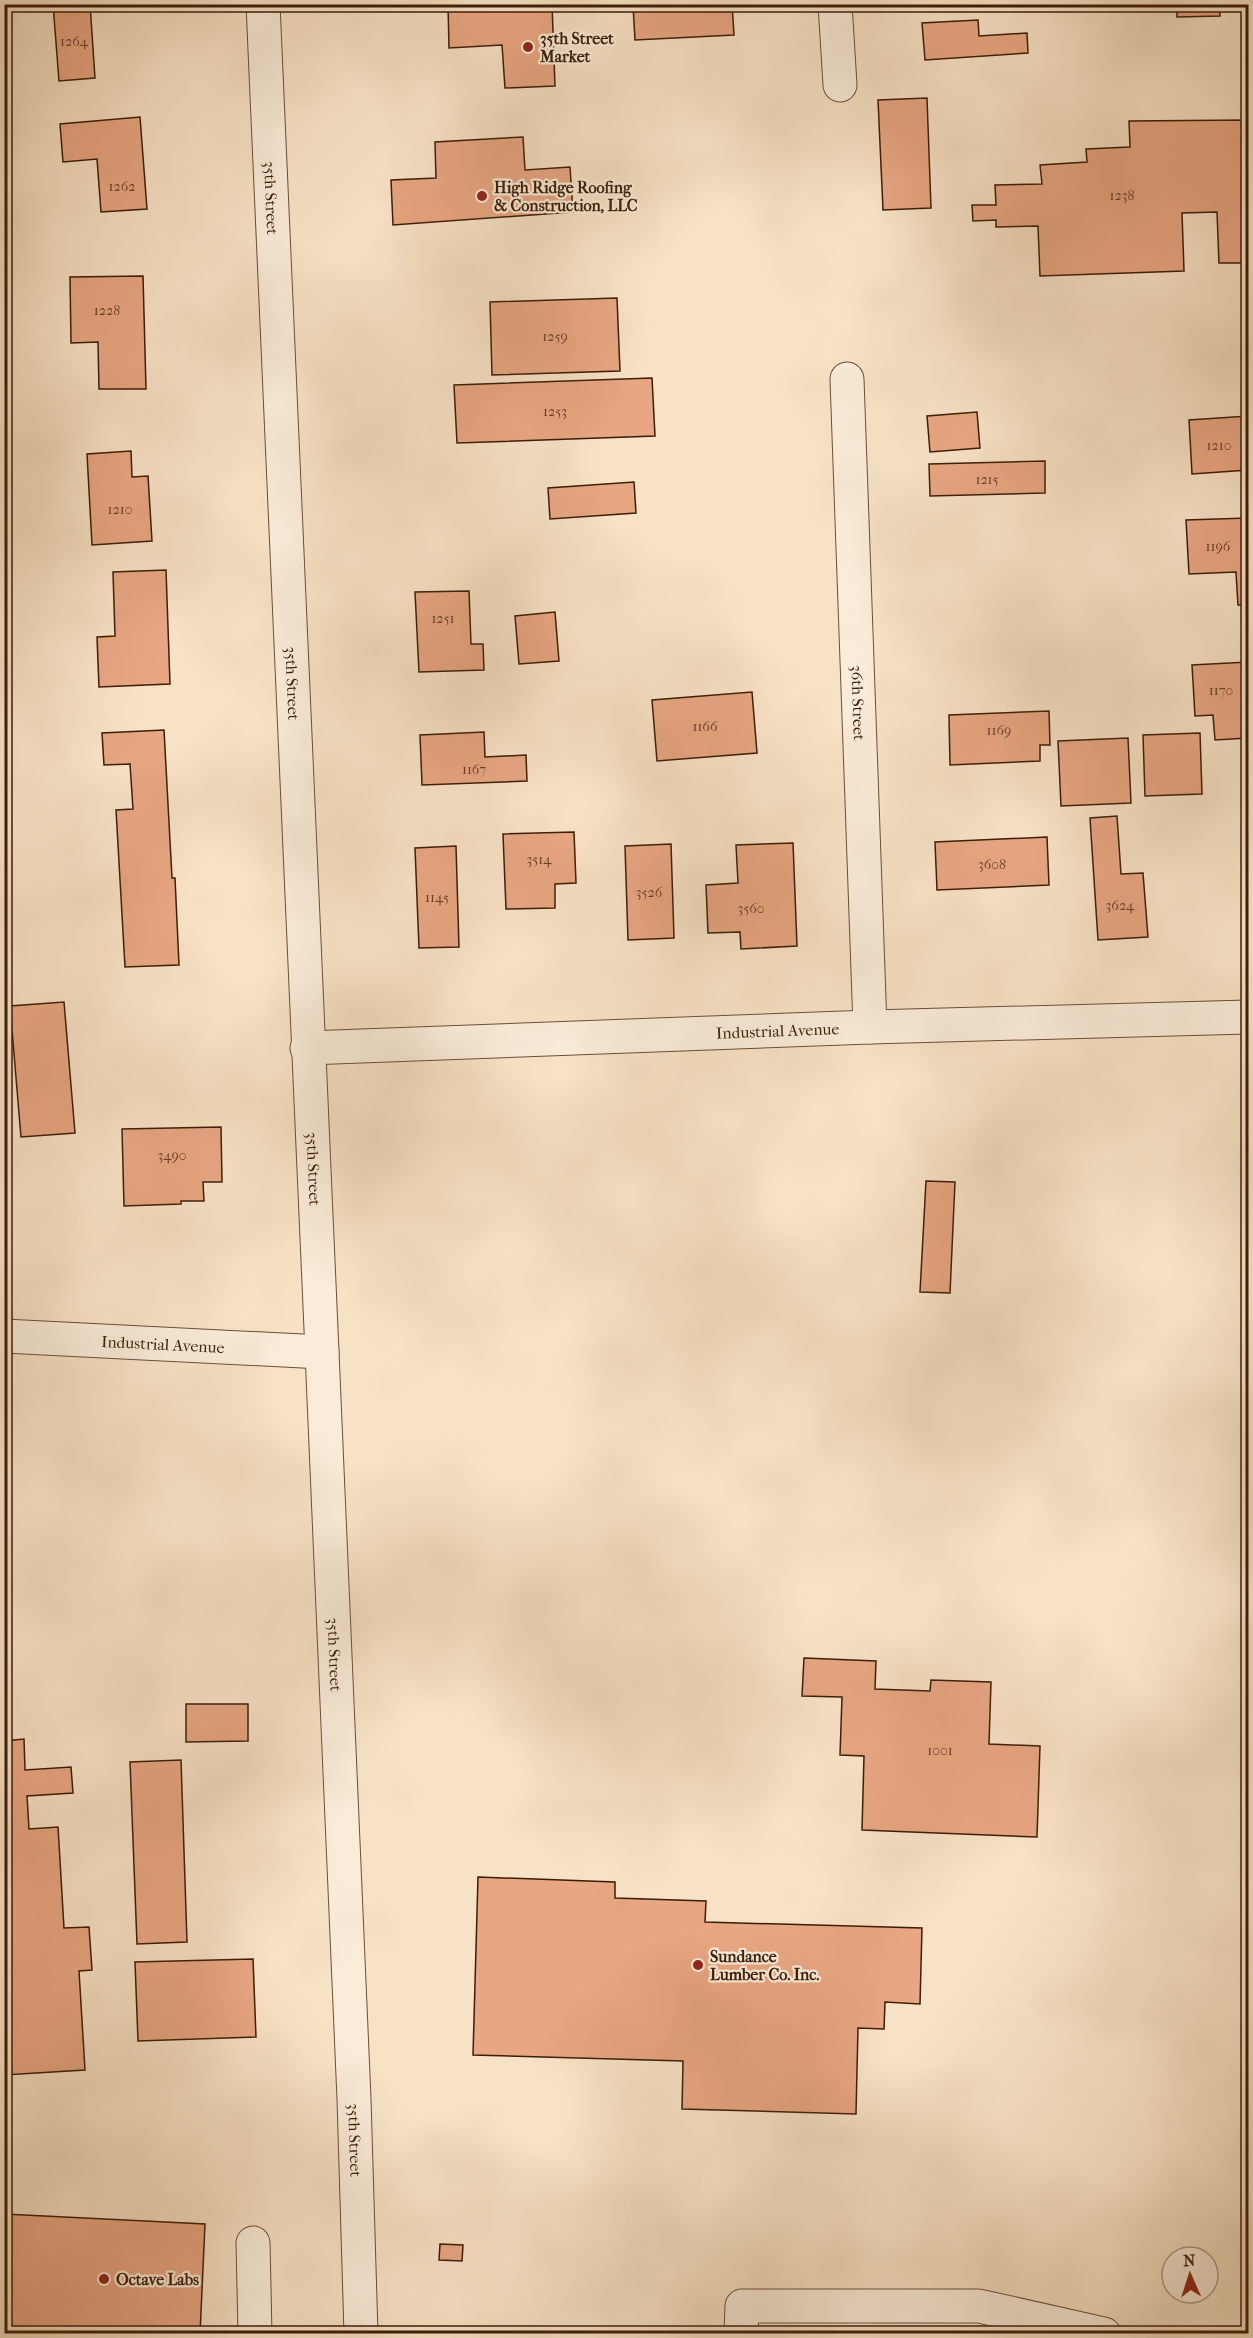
<svg xmlns="http://www.w3.org/2000/svg" width="1253" height="2338" font-family="'IM FELL French Canon',serif">
  <rect width="100%" height="100%" fill="#f8e2c5"/>
  <filter id="stains"><feTurbulence type="fractalNoise" baseFrequency=".00333" numOctaves="4"/><feColorMatrix values="0 0 0 0 .2 0 0 0 0 .09 0 0 0 0 .02 0 0 0 .5 -.17"/></filter>
  <radialGradient id="worn" r=".72"><stop offset=".6" stop-color="#630" stop-opacity="0"/><stop offset="1" stop-color="#630" stop-opacity=".3"/></radialGradient>
  <g fill="#e8a682" stroke="#3c1d08" stroke-width="1.5">
    <polygon points="53,4 90,4 95,78 59,81"/>
    <polygon points="552,4 555,86 505,88 502,45 449,48 448,5"/>
    <polygon points="732,4 734,35 635,40 633,5"/>
    <polygon points="1177,4 1219,4 1220,16 1177,17"/>
    <polygon points="978,20 979,36 1027,33 1028,53 925,60 922,23"/>
    <polygon points="927,98 931,208 883,210 878,100"/>
    <polygon points="140,117 147,209 101,212 97,159 63,162 60,124"/>
    <polygon points="1248,120 1248,210 1244,210 1246,263 1219,263 1217,212 1182,213 1184,271 1040,276 1038,226 996,227 996,220 973,221 972,205 996,205 995,185 1042,184 1040,165 1087,162 1086,149 1130,147 1129,121"/>
    <polygon points="523,137 525,170 570,167 573,212 393,225 391,180 436,178 435,142"/>
    <polygon points="143,276 146,389 99,389 98,342 71,343 70,277"/>
    <polygon points="617,298 620,371 492,375 490,302"/>
    <polygon points="652,378 655,436 457,443 454,385"/>
    <polygon points="977,412 980,448 930,452 927,416"/>
    <polygon points="1248,416 1248,470 1192,474 1189,420"/>
    <polygon points="131,451 132,477 148,476 152,541 92,545 87,454"/>
    <polygon points="1045,461 1045,493 930,496 929,464"/>
    <polygon points="634,482 636,513 550,519 548,488"/>
    <polygon points="1248,518 1248,605 1238,605 1236,572 1189,574 1186,520"/>
    <polygon points="166,570 170,684 99,687 97,637 115,636 113,572"/>
    <polygon points="469,591 471,644 483,644 484,670 419,672 415,592"/>
    <polygon points="555,612 559,661 519,664 515,616"/>
    <polygon points="1248,662 1248,738 1215,740 1213,715 1195,716 1192,665"/>
    <polygon points="752,692 757,753 657,761 652,700"/>
    <polygon points="1049,711 1050,745 1040,745 1040,761 950,765 949,715"/>
    <polygon points="164,730 172,878 175,878 179,965 125,967 116,810 133,809 130,764 104,765 102,733"/>
    <polygon points="484,732 485,757 526,755 527,781 422,785 420,735"/>
    <polygon points="1200,733 1202,794 1145,796 1143,735"/>
    <polygon points="1128,738 1131,803 1061,806 1058,741"/>
    <polygon points="1117,816 1121,874 1143,873 1148,937 1098,940 1090,818"/>
    <polygon points="574,832 576,883 555,884 555,908 506,909 503,834"/>
    <polygon points="1047,837 1049,885 937,890 935,842"/>
    <polygon points="793,843 797,946 741,949 740,932 708,933 706,885 738,883 736,845"/>
    <polygon points="671,844 674,938 628,940 625,846"/>
    <polygon points="456,846 459,947 419,948 415,848"/>
    <polygon points="64,1002 75,1133 21,1137 10,1006"/>
    <polygon points="221,1127 222,1182 203,1182 204,1201 181,1201 181,1204 124,1206 122,1129"/>
    <polygon points="926,1181 955,1182 950,1293 920,1292"/>
    <polygon points="804,1658 876,1661 875,1689 930,1691 931,1680 991,1682 989,1744 1040,1746 1037,1837 862,1830 864,1756 840,1755 842,1697 802,1696"/>
    <polygon points="186,1704 248,1704 248,1741 186,1742"/>
    <polygon points="24,1739 25,1770 71,1767 73,1793 27,1796 29,1829 58,1827 64,1928 89,1927 92,1970 79,1971 85,2070 4,2075 4,1741"/>
    <polygon points="181,1760 187,1942 137,1944 130,1762"/>
    <polygon points="478,1877 615,1882 615,1898 706,1901 705,1922 922,1928 920,2004 885,2002 884,2029 858,2028 856,2114 682,2109 683,2061 473,2055"/>
    <polygon points="253,1959 256,2037 138,2041 135,1962"/>
    <polygon points="4,2214 205,2224 200,2334 4,2334"/>
    <polygon points="440,2244 463,2245 462,2261 439,2260"/>
  </g>
  <g fill="none" stroke-linecap="round" stroke-linejoin="round">
    <defs>
      <g id="minor">
        <path id="s1" d="M263,4L322,1352L354,2099L361,2334"/>
        <polyline points="835,4 840,85"/>
        <path id="s2" d="M847,379L870,1027"/>
        <path id="s3" d="M307,1048L870,1027L1248,1017"/>
        <path id="s4" d="M4,1336L322,1352"/>
        <polyline points="253,2243 255,2334"/>
        <polyline points="741,2334 742,2306 979,2306 1104,2334"/>
      </g>
    </defs>
    <use href="#minor" stroke="#6b4e37" stroke-width="35"/>
    <use href="#minor" stroke="#faecd9" stroke-width="33"/>
  </g>
  <g fill="#8f2418" stroke="#faecd9" stroke-width="2">
    <circle cx="528" cy="47" r="6"/>
    <circle cx="482" cy="196" r="6"/>
    <circle cx="698" cy="1965" r="6"/>
    <circle cx="104" cy="2279" r="6"/>
  </g>
  <g text-anchor="middle" stroke-width="4.5" stroke-linejoin="round" paint-order="stroke">
    <g font-size="14" fill="#673f26">
      <text x="74" y="46">1264</text>
      <text x="122" y="191">1262</text>
      <text x="1122" y="200">1238</text>
      <text x="107" y="315">1228</text>
      <text x="555" y="341">1259</text>
      <text x="555" y="416">1253</text>
      <text x="1219" y="450">1210</text>
      <text x="987" y="484">1215</text>
      <text x="120" y="514">1210</text>
      <text x="1218" y="551">1196</text>
      <text x="443" y="623">1251</text>
      <text x="1221" y="695">1170</text>
      <text x="705" y="731">1166</text>
      <text x="999" y="735">1169</text>
      <text x="474" y="774">1167</text>
      <text x="539" y="864">3514</text>
      <text x="992" y="869">3608</text>
      <text x="649" y="897">3526</text>
      <text x="437" y="902">1145</text>
      <text x="1120" y="910">3624</text>
      <text x="751" y="913">3560</text>
      <text x="172" y="1160">3490</text>
      <text x="940" y="1755">1001</text>
    </g>
    <g font-size="16" font-weight="bold" fill="#3c1d08" stroke="#faecd9" text-anchor="start">
      <text x="540" y="44">35th Street<tspan x="540" dy="18">Market</tspan></text>
      <text x="494" y="193">High Ridge Roofing<tspan x="494" dy="18">&amp; Construction, LLC</tspan></text>
      <text x="710" y="1962">Sundance<tspan x="710" dy="18">Lumber Co. Inc.</tspan></text>
      <text x="116" y="2285">Octave Labs</text>
    </g>
    <g font-size="16" fill="#3c1d08" stroke="#faecd9">
      <text dy="6" stroke="none"><textPath href="#s1" startOffset="194">35th Street</textPath></text>
      <text dy="6" stroke="none"><textPath href="#s1" startOffset="680">35th Street</textPath></text>
      <text dy="6" stroke="none"><textPath href="#s2" startOffset="324">36th Street</textPath></text>
      <text dy="6" stroke="none"><textPath href="#s3" startOffset="471">Industrial Avenue</textPath></text>
      <text dy="6" stroke="none"><textPath href="#s1" startOffset="1166">35th Street</textPath></text>
      <text dy="6" stroke="none"><textPath href="#s4" startOffset="159">Industrial Avenue</textPath></text>
      <text dy="6" stroke="none"><textPath href="#s1" startOffset="1652">35th Street</textPath></text>
      <text dy="6" stroke="none"><textPath href="#s1" startOffset="2138">35th Street</textPath></text>
    </g>
  </g>
  <rect width="1253" height="2338" fill="none" stroke="#f8e2c5" stroke-width="24"/>
  <rect x="6" y="6" width="1241" height="2326" fill="none" stroke="#3c1d08" stroke-width="3"/>
  <rect x="12" y="12" width="1229" height="2314" fill="none" stroke="#3c1d08" stroke-width="1.5"/>
  <g transform="translate(1190 2275) rotate(357)"><circle r="28" fill="#faecd9" stroke="#ae9985" stroke-width="1.5"/>
  <path d="M0-4.5L10 22L0 15L-10 22Z" fill="#8f2418"/>
  <text y="-9" font-size="16" font-weight="bold" text-anchor="middle" fill="#3c1d08">N</text>
  </g>
  <rect width="100%" height="100%" filter="url(#stains)"/>
  <rect width="100%" height="100%" fill="url(#worn)"/>
</svg>
